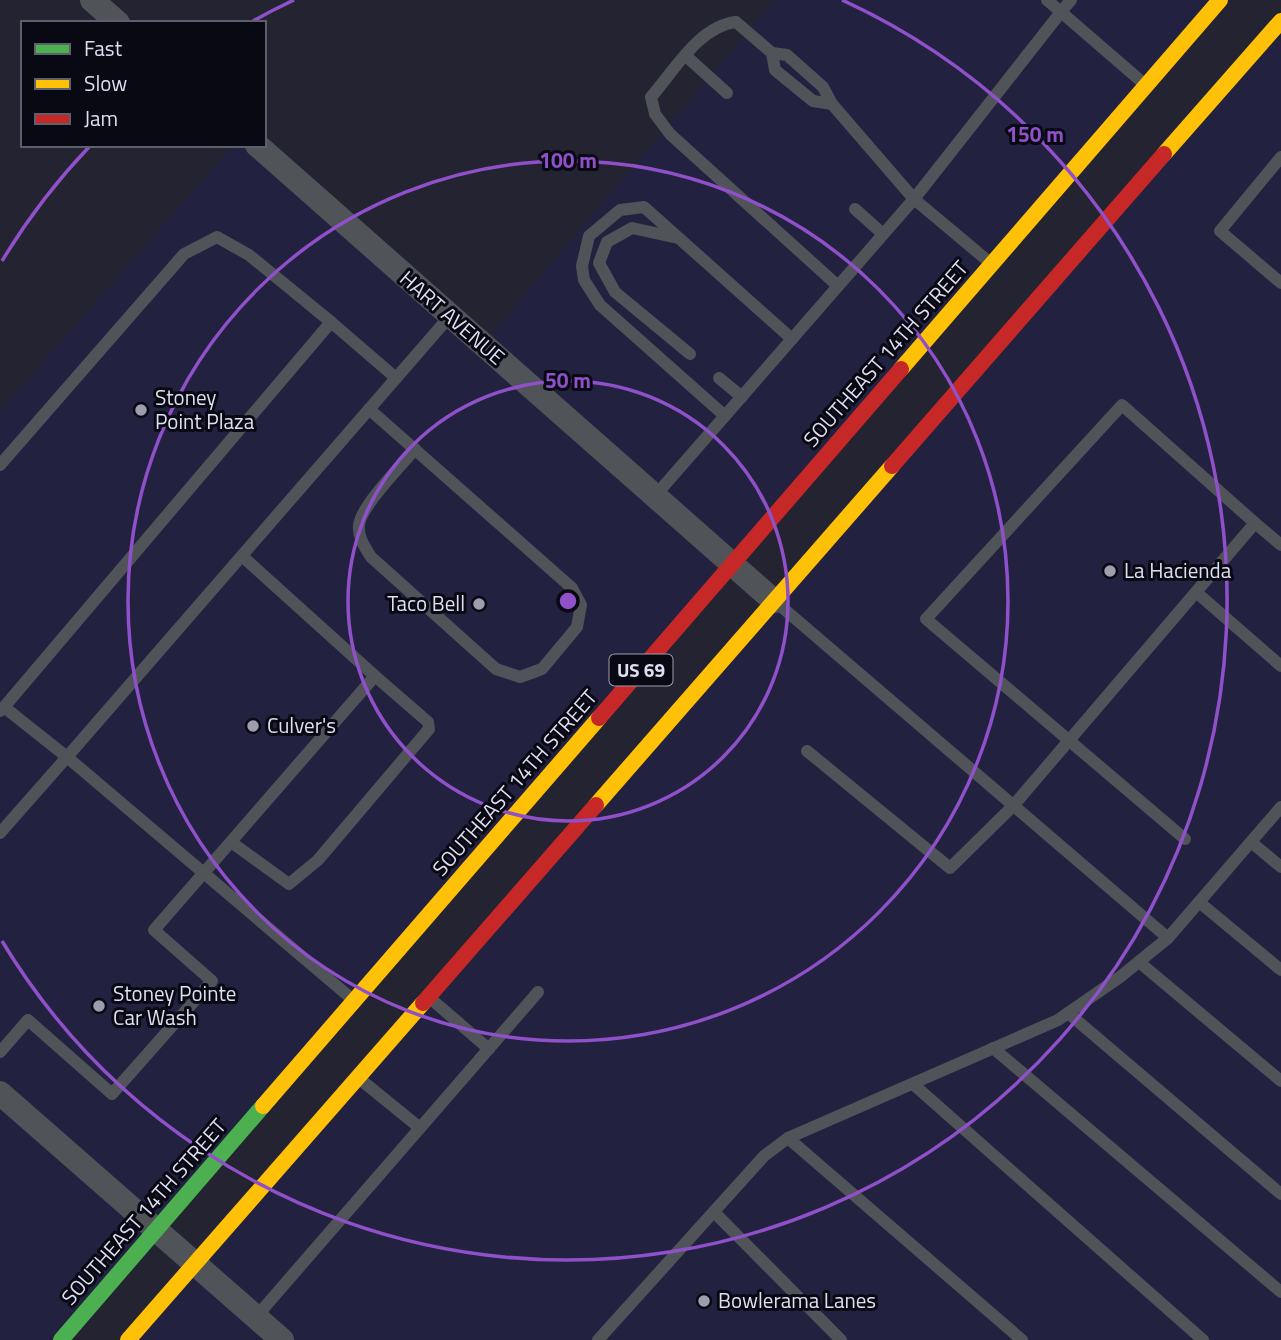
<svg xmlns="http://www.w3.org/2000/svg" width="1281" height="1340" font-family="'Titillium Web',sans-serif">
  <rect width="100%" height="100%" fill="#232331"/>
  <g fill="#222240">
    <polygon points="775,0 1220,0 61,1340 0,1340 0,411 234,145 257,145 483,344"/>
    <polygon points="1281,21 1281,1340 128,1340"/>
  </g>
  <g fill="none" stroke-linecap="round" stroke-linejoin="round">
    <g stroke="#505358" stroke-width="12">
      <polyline points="1071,0 1061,12 1142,82"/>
      <polyline points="772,53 775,70 813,101 832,104"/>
      <polyline points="686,56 727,93"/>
      <polyline points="1281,157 1220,231 1281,283"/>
      <polyline points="855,209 883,234"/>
      <polyline points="678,238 632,228 607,242 599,263 615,292 690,354"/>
      <path d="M838,286L670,134L655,114L651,97C674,71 699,26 736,22L772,53L787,55L823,87L832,104L914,199L1061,12L1047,0"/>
      <polyline points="719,378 742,397"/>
      <path d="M369,409L572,588L581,605L577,627L542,669L520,677L496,669L371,557C365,547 358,538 359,526C359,508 402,465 415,449"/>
      <polyline points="725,416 600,305 584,280 582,266 589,236 620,210 644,207 792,339"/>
      <polyline points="0,465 184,254 217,237 249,255 331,322"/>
      <polyline points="655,496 914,199 988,261"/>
      <polyline points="1196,592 1281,666"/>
      <polyline points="777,603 1168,938"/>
      <polyline points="4,707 331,322 396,378"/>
      <polyline points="0,711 4,707 67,757 0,833"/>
      <polyline points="807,751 950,868 1013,806 1255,523 1281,545"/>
      <polyline points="1185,839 926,619 1122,405 1255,523"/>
      <polyline points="231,842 289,884 318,860 429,729 428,722 375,676"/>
      <polyline points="1251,842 1281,867"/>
      <polyline points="1199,902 1281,970"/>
      <polyline points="1139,962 1281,1081"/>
      <polyline points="352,999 67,757 450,316"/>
      <polyline points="431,999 489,1049"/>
      <polyline points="1068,1013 1281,1194"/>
      <polyline points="993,1048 1281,1292"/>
      <polyline points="0,1052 28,1020 112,1094 212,981 154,930 375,676 242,556"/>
      <polyline points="361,1080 420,1128"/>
      <polyline points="913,1084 1203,1340"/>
      <polyline points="788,1138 1022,1340"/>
      <polyline points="714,1212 841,1340"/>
      <polyline points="256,1317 538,992"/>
      <polyline points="598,1340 764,1156 788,1138 1058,1020 1120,977 1168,938 1281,807"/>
    </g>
    <g stroke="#505358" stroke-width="24">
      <polyline points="92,0 118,23"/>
      <polyline points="257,145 774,601"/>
      <polyline points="0,1093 282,1340"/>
    </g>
    <polyline stroke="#4caf50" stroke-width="16" points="61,1340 263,1106"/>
    <g stroke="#ffc107" stroke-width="16">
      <polyline points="1164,154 1281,21"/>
      <polyline points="901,369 1220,0"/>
      <polyline points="596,805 892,466"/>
      <polyline points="263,1106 599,718"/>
      <polyline points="128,1340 423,1003"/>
    </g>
    <g stroke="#c62828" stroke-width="16">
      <polyline points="892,466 1164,154"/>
      <polyline points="599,718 901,369"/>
      <polyline points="423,1003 596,805"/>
    </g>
  </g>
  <g fill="none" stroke="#8f50c9" stroke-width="3.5">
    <circle cx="568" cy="601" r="220"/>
    <circle cx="568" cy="601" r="440"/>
    <path d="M2 261A660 660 0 0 1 89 147M253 21A660 660 0 0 1 294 0M842 0A660 660 0 1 1 2 941"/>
  </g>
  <g fill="#9d9dae" stroke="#090914" stroke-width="2.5">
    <circle cx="141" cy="410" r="7"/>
    <circle cx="1110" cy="571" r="7"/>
    <circle cx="479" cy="604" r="7"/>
    <circle cx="253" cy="726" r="7"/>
    <circle cx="99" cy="1006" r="7"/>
    <circle cx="704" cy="1301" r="7"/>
  </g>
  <g text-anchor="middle" stroke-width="6" stroke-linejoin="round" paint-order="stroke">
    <rect fill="#090914" stroke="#9e9faf" stroke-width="2" x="609.5" y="654.5" width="63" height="31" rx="5"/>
    <g font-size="19" font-weight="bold" fill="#dedff1">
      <text x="641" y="677">US 69</text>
    </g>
    <g font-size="21" fill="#dedff1" stroke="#090914">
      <text transform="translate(452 318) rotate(41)" y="7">HART AVENUE</text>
      <text transform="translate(886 354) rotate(-49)" y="7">SOUTHEAST 14TH STREET</text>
      <text transform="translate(515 783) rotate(-49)" y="7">SOUTHEAST 14TH STREET</text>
      <text transform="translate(144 1212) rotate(-49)" y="7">SOUTHEAST 14TH STREET</text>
    </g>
    <g font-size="21" fill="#dedff1" stroke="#090914" text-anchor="start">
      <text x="155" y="405">Stoney<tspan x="155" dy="24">Point Plaza</tspan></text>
      <text x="1124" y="578">La Hacienda</text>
      <text x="465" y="611" text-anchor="end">Taco Bell</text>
      <text x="267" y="733">Culver's</text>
      <text x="113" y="1001">Stoney Pointe<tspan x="113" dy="24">Car Wash</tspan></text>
      <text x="718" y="1308">Bowlerama Lanes</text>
    </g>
  </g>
  <circle cx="568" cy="601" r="10" fill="#8f50c9" stroke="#090914" stroke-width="3.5"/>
  <g font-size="21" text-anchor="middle" font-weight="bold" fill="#8f50c9" stroke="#090914" stroke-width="6" stroke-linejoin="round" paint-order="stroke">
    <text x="1035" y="142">150 m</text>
    <text x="568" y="168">100 m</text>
    <text x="568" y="388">50 m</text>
  </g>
  <rect x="21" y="21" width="245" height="126" fill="#090914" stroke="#5e5f6c" stroke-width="2"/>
  <rect x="35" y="44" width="35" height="10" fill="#4caf50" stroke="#5e5f6c" stroke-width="2"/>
  <text x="84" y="56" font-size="21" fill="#dedff1">Fast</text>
  <rect x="35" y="79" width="35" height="10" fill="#ffc107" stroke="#5e5f6c" stroke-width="2"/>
  <text x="84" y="91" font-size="21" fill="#dedff1">Slow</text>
  <rect x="35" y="114" width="35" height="10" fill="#c62828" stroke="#5e5f6c" stroke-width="2"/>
  <text x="84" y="126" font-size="21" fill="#dedff1">Jam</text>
</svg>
